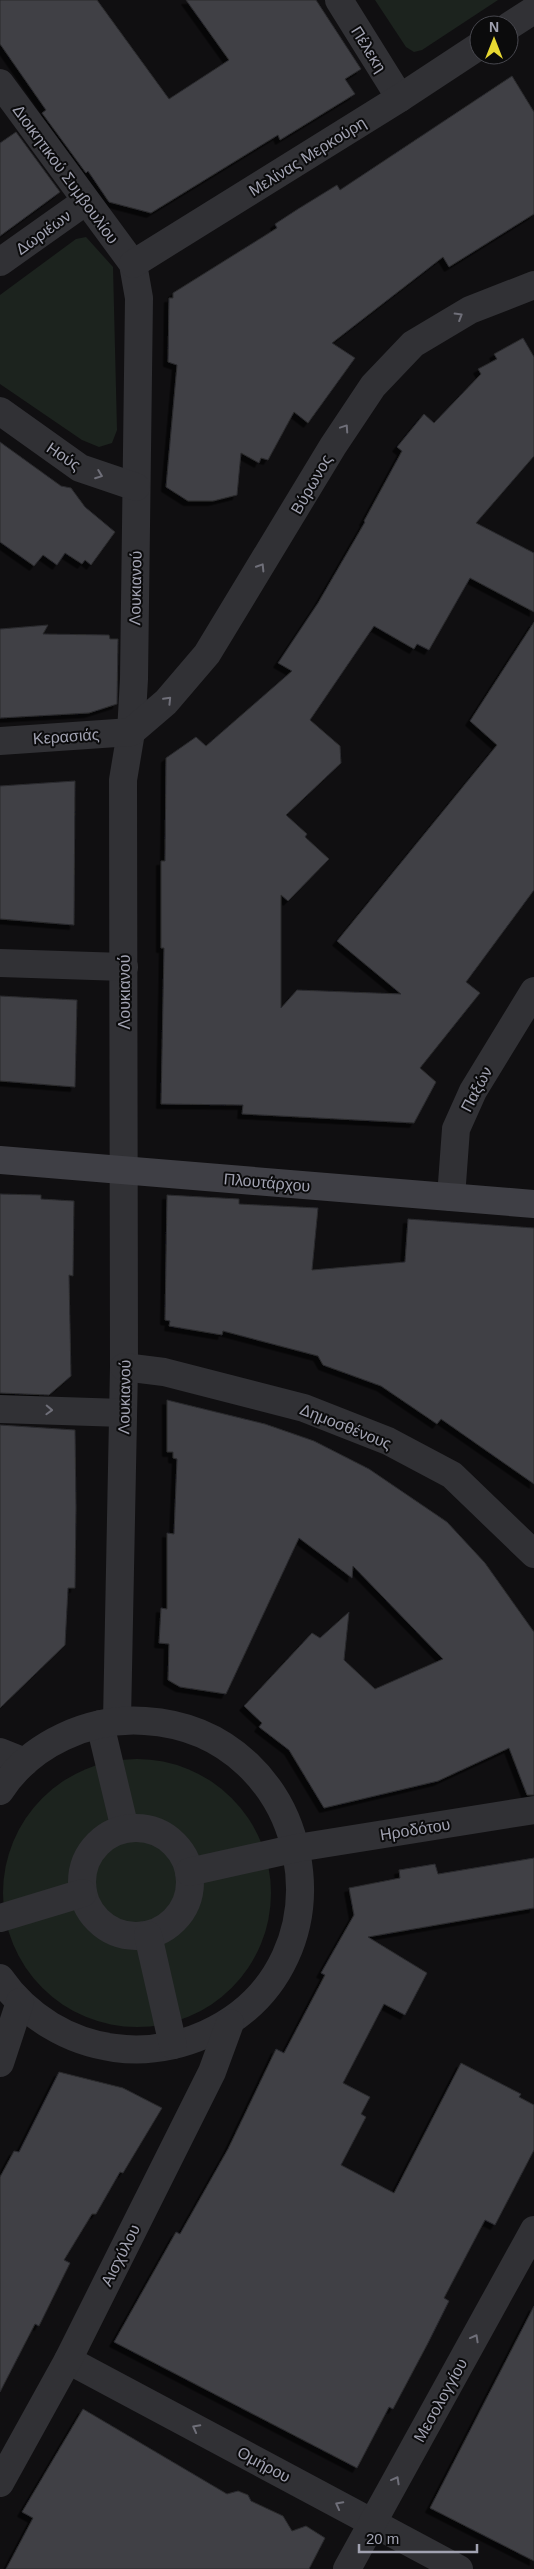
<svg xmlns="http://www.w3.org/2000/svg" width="534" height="2569" font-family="Helvetica,sans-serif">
  <defs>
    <filter id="shadow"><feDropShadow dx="-4.5" dy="4.5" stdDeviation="0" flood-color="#0009"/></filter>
  </defs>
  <rect width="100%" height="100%" fill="#100f11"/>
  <g fill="#1c231e">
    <polygon points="375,0 498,0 422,50 414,52 406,47"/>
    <polygon points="86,237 113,267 117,430 112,443 99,447 82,440 0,384 0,295 76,239"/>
    <circle cx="137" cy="1893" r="134"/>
  </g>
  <g fill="#3f3f44" stroke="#2a2a2d" filter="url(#shadow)">
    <polygon points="0,0 97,0 169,99 229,60 186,0 316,0 361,69 345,79 355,94 280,140 278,135 151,213 109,202 88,171 86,173 42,113 46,110 0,44"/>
    <polygon points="512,76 534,112 534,214 449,267 443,257 332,343 355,358 308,423 294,412 268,460 261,458 259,463 241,453 237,495 213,501 188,501 166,487 177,365 168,362 169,298 173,298 173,293 277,228 275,224 298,209 337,185 340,190"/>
    <polygon points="16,132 60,192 0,236 0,143"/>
    <polygon points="523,338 534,357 534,456 476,523 534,553 534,612 470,578 429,650 417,644 414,649 374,626 310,720 340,746 341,763 286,815 307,834 305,837 329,859 288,901 281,895 281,1008 297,990 401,994 337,941 497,745 470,721 534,622 534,890 466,982 480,993 420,1068 436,1082 414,1123 242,1114 243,1105 161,1104 164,948 161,948 161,861 165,861 166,758 196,737 206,746 292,671 278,663 318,603 365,522 364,521 402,451 397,447 424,414 434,423 481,374 478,369 497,359 494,354"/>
    <polygon points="0,442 61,486 71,488 85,507 115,532 91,565 85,560 82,564 65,553 57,565 43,555 34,566 0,542"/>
    <polygon points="48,625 43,634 109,635 110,639 118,639 117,704 89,713 0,718 0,629"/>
    <polygon points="75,781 74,925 0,919 0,786"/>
    <polygon points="0,996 77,1000 75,1087 0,1081"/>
    <polygon points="0,1194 41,1195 41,1199 74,1201 73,1276 69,1275 71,1376 49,1395 0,1393"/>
    <polygon points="167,1195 239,1199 239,1204 318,1208 312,1270 405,1262 408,1219 534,1228 534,1484 441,1419 437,1424 381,1386 323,1365 318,1356 223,1331 222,1335 169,1326 170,1321 165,1320"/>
    <polygon points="167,1400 265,1424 314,1441 369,1469 447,1522 485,1563 534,1632 534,1795 527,1795 509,1748 438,1781 324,1808 289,1750 259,1727 262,1723 244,1706 312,1633 320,1638 349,1612 344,1660 375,1689 443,1659 353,1566 352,1578 299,1538 226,1694 180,1687 168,1680 169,1644 159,1643 161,1608 167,1609 167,1533 174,1534 177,1459 173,1458 173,1452 167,1452"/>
    <polygon points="0,1425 75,1430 76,1508 75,1588 68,1588 65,1645 0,1708"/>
    <polygon points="534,1858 534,1908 368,1937 427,1973 405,2015 384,2004 343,2083 370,2097 361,2114 366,2117 341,2165 394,2193 461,2063 521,2094 519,2097 534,2105 534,2150 495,2225 485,2220 444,2298 449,2301 428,2343 393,2409 389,2407 357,2468 114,2342 176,2232 180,2234 228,2149 276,2049 284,2053 325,1975 321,1973 354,1915 349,1888 400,1878 399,1870 435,1864 438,1874"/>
    <polygon points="59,2072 123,2088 162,2108 123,2173 120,2172 96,2214 92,2214 64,2260 70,2263 39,2326 35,2324 0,2392 0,2177 14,2151 19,2152"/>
    <polygon points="534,2306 534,2561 430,2508"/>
    <polygon points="83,2409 227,2494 238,2491 248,2495 251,2501 283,2516 292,2531 306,2526 325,2538 309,2569 6,2569 33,2518 22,2512"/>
  </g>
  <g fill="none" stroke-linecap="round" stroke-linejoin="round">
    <g stroke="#313135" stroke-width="28">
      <polyline points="339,0 400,98"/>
      <polyline points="509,26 534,10"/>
      <polyline points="0,83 133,264 139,298 134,679 131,732 123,780 124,1367 117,1721"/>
      <polyline points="0,262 86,201"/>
      <polyline points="133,264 400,98 479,46"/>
      <polyline points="0,411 80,468 136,487"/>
      <polyline points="0,741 131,732 166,702 207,654 333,446 373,386 413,344 470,310 534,285"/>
      <polyline points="0,963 124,967"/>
      <polyline points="451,1197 456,1129 473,1091 534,991"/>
      <polyline points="124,1367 164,1372 304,1408 388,1441 452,1475 534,1554"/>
      <polyline points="0,1409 123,1413"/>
      <polyline points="100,1724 125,1829"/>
      <polyline points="0,1752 25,1762"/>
      <path d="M0,1791C30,1744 90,1717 145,1721C314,1731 360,1964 206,2034C177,2047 146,2052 115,2048C69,2042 27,2017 0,1978"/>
      <circle cx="136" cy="1882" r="54"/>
      <polyline points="189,1872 297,1848 534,1810"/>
      <polyline points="0,1918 83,1893"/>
      <polyline points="148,1935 173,2045"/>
      <polyline points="0,2063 20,2002"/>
      <polyline points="68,2360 459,2569"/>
      <polyline points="0,2483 68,2360 212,2072 230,2023"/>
      <polyline points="347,2569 534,2230"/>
    </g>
    <polyline stroke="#3f3f45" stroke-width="28" points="0,1160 534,1204"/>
  </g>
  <defs><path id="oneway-chevron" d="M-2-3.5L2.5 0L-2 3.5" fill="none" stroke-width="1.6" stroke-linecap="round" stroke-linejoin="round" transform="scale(1.25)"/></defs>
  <g stroke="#6f6f79">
    <use href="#oneway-chevron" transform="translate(459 316) rotate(-31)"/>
    <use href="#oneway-chevron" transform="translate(345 428) rotate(-56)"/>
    <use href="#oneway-chevron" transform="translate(99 475) rotate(21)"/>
    <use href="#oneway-chevron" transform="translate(261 567) rotate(-58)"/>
    <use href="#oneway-chevron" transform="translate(168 700) rotate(-46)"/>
    <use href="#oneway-chevron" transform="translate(49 1410) rotate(2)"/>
    <use href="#oneway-chevron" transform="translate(475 2338) rotate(-61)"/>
    <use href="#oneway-chevron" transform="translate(196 2428) rotate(-152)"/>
    <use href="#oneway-chevron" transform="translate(396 2480) rotate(-61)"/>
    <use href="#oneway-chevron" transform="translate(339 2505) rotate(-152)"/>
  </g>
  <g text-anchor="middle" stroke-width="4" stroke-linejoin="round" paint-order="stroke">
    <g font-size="16" fill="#a1a2b1" stroke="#0b0b0c">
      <text transform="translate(369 49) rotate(58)" y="6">Πέλεκη</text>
      <text transform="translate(307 156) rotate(-32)" y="6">Μελίνας Μερκούρη</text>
      <text transform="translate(66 174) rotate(54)" y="6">Διοικητικού Συμβουλίου</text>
      <text transform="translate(43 232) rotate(-36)" y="6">Δωριέων</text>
      <text transform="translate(64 456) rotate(34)" y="6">Ηούς</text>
      <text transform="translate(311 484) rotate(-60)" y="6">Βύρωνος</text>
      <text transform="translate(135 588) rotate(-89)" y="6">Λουκιανού</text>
      <text transform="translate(66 736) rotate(-4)" y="6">Κερασιάς</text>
      <text transform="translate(124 992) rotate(-90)" y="6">Λουκιανού</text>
      <text transform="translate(476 1089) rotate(-62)" y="6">Παξών</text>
      <text transform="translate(267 1182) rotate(5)" y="6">Πλουτάρχου</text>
      <text transform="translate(124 1397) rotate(-89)" y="6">Λουκιανού</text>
      <text transform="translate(346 1426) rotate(22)" y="6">Δημοσθένους</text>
      <text transform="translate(415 1829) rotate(-9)" y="6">Ηροδότου</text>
      <text transform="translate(120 2255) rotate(-63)" y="6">Αισχύλου</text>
      <text transform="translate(440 2400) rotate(-61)" y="6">Μεσολογγίου</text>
      <text transform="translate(264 2464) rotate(28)" y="6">Ομήρου</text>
    </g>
  </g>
  <g transform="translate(494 40)"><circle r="24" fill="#0b0b0c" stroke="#47474e"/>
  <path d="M0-4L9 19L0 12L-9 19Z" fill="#e7d832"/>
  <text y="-8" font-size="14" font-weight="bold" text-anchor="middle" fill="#a1a2b1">N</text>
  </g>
  <path d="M359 2544v8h118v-8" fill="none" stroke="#a1a2b1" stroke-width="2.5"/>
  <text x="366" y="2544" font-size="15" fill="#a1a2b1" stroke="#0b0b0c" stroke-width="4" paint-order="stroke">20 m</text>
</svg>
